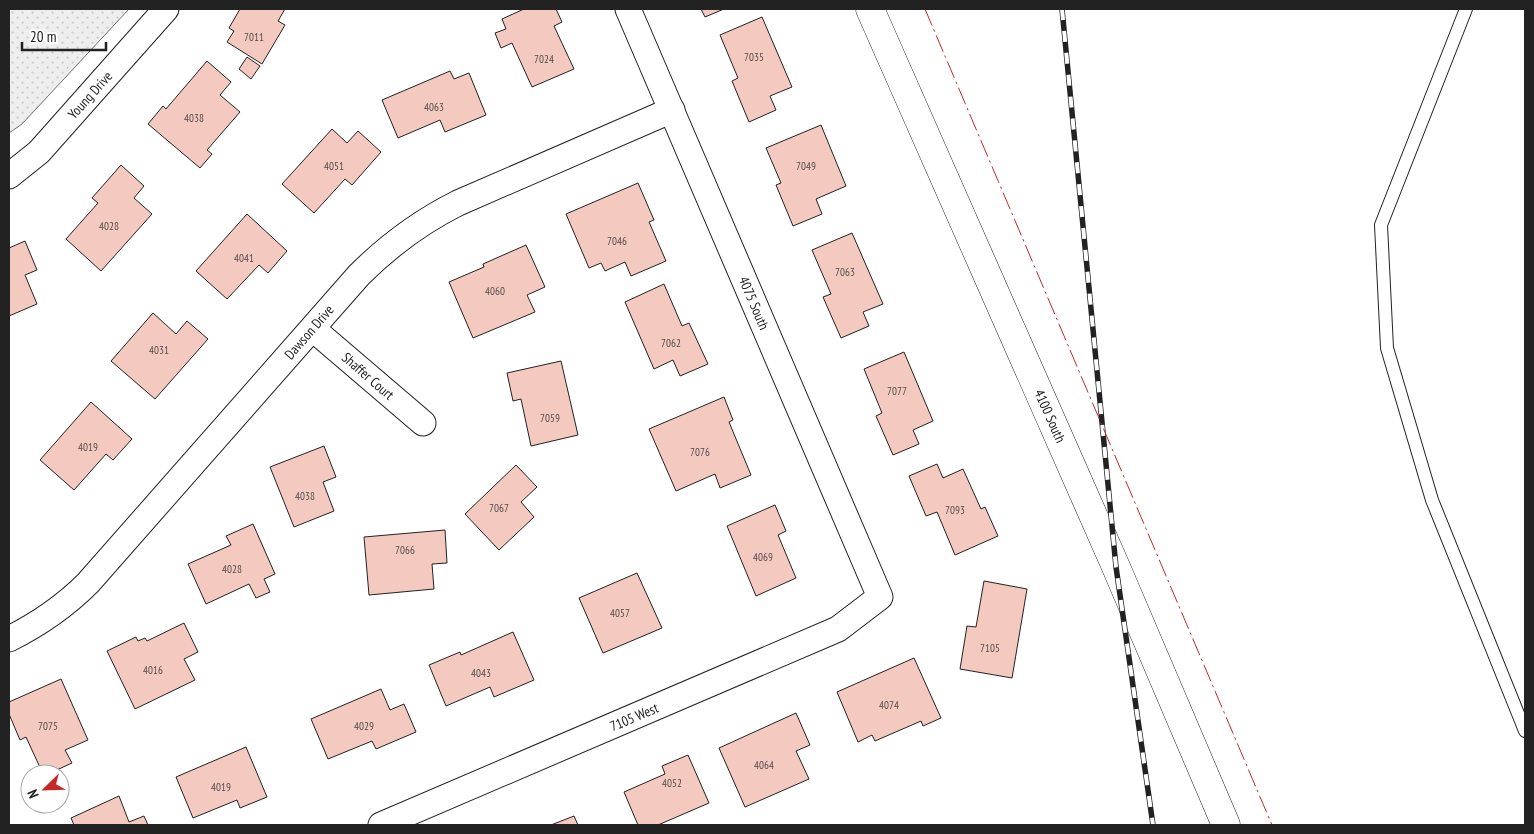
<svg xmlns="http://www.w3.org/2000/svg" width="1534" height="834" font-family="'PT Sans Narrow',sans-serif">
  <defs>
    <pattern id="grass-dots" width="8" height="8" patternUnits="userSpaceOnUse" patternTransform="scale(1.25)"><rect width="8" height="8" fill="#eee"/><path d="M2 2h.1M6 6h.1" fill="none" stroke="#ccc" stroke-width="1.8" stroke-linecap="round"/></pattern>
  </defs>
  <rect width="100%" height="100%" fill="#fff"/>
  <polygon fill="url(#grass-dots)" stroke="#6f6f6f" points="9,9 129,9 22,124 9,133"/>
  <g fill="#f3c9c0" stroke="#222">
    <polygon points="240,9 285,9 278,21 285,25 262,64 227,42 234,31 229,28"/>
    <polygon points="524,9 556,9 562,22 554,26 574,69 532,87 512,43 501,48 495,33 506,29 502,19"/>
    <polygon points="701,9 724,9 705,17"/>
    <polygon points="762,17 792,87 770,96 776,110 749,122 732,81 738,78 720,35"/>
    <polygon points="247,57 260,66 251,79 239,69"/>
    <polygon points="207,61 231,82 220,95 240,112 207,150 212,154 200,168 148,124 163,106 166,109"/>
    <polygon points="450,71 454,79 469,73 486,115 445,132 440,120 398,138 382,100"/>
    <polygon points="821,125 846,186 816,199 822,214 793,226 776,185 781,183 766,148"/>
    <polygon points="332,129 347,143 358,131 381,152 352,185 345,179 314,213 282,184"/>
    <polygon points="121,165 144,186 134,198 152,214 101,271 66,239 98,203 92,198"/>
    <polygon points="638,183 654,220 649,222 666,261 631,276 625,262 605,271 601,263 589,268 566,214"/>
    <polygon points="247,214 287,251 268,273 259,265 227,299 196,271"/>
    <polygon points="852,233 883,304 863,312 869,326 841,338 823,297 831,294 812,250"/>
    <polygon points="25,241 37,270 25,275 37,304 9,316 9,248"/>
    <polygon points="526,245 545,287 527,295 535,312 473,338 449,282 484,267 483,264"/>
    <polygon points="664,284 682,326 689,323 708,364 680,376 673,360 654,369 625,302"/>
    <polygon points="153,313 176,334 187,321 208,339 155,399 111,361"/>
    <polygon points="904,352 933,421 913,430 919,444 893,455 876,416 882,413 864,369"/>
    <polygon points="561,361 578,435 531,446 521,399 513,401 507,373"/>
    <polygon points="724,397 733,420 729,422 751,475 720,488 715,474 676,491 649,429"/>
    <polygon points="91,402 132,439 113,460 106,454 74,490 40,460"/>
    <polygon points="324,446 336,477 323,482 334,511 294,527 270,467"/>
    <polygon points="937,464 943,478 963,469 981,509 985,507 998,536 955,555 937,512 926,516 909,476"/>
    <polygon points="516,465 537,487 521,502 534,517 499,550 465,514"/>
    <polygon points="775,505 786,531 778,535 796,578 756,596 727,526"/>
    <polygon points="253,524 275,574 264,579 270,592 256,598 249,584 206,604 188,564 231,545 226,536"/>
    <polygon points="445,530 447,563 432,564 434,589 369,595 364,537"/>
    <polygon points="637,573 662,628 603,653 579,598"/>
    <polygon points="984,581 1027,589 1012,678 960,669 967,626 976,627"/>
    <polygon points="184,623 198,652 184,659 195,680 135,709 107,651 136,637 138,641 145,638 147,641"/>
    <polygon points="513,632 534,680 494,697 490,687 446,706 429,665 460,652 461,655"/>
    <polygon points="914,658 941,718 923,726 921,721 875,741 872,735 858,742 837,692"/>
    <polygon points="61,679 88,740 65,750 72,763 48,774 43,774 26,737 20,740 9,714 9,702"/>
    <polygon points="381,689 390,710 404,704 416,732 376,749 372,741 328,759 311,719"/>
    <polygon points="796,713 810,745 796,751 809,779 745,807 719,748"/>
    <polygon points="246,747 267,797 240,808 237,800 193,818 176,777"/>
    <polygon points="688,755 709,803 658,825 638,825 624,792 665,774 662,766"/>
    <polygon points="119,796 129,822 144,816 148,825 74,825 71,818"/>
    <polygon points="574,816 578,825 551,825"/>
  </g>
  <g fill="none" stroke-linecap="round" stroke-linejoin="round">
    <defs>
      <polyline id="lane" points="1466,9 1381,225 1387,348 1432,500 1525,731"/>
      <g id="street">
        <polyline points="9,176 39,152 166,9"/>
        <polyline points="313,329 423,423"/>
        <path d="M9,639C39,624 64,607 88,583L359,275C389,245 420,222 458,203L672,110"/>
        <polyline points="381,825 838,629 880,597 628,9"/>
      </g>
      <polyline id="secondary" points="870,9 1116,567 1226,825"/>
    </defs>
    <use href="#lane" stroke="#222" stroke-width="14"/>
    <use href="#street" stroke="#222" stroke-width="27"/>
    <use href="#secondary" stroke="#222" stroke-width="29"/>
    <use href="#lane" stroke="#fff" stroke-width="12"/>
    <use href="#street" stroke="#fff" stroke-width="25"/>
    <use href="#secondary" stroke="#fff" stroke-width="28"/>
    <defs>
      <polyline id="rail" points="1062,9 1116,567 1153,825"/>
    </defs>
    <use href="#rail" stroke="#222" stroke-width="5.5"/>
    <use href="#rail" stroke="#fff" stroke-width="4" stroke-dasharray="11" stroke-linecap="butt"/>
    <polyline stroke="#c62828" stroke-width="1" stroke-dasharray="18 4 2.5 4" stroke-linecap="butt" points="925,9 1272,825"/>
  </g>
  <g text-anchor="middle" stroke-width="4" stroke-linejoin="round" paint-order="stroke">
    <g font-size="11" fill="#564c4a">
      <text x="254" y="41">7011</text>
      <text x="754" y="61">7035</text>
      <text x="544" y="63">7024</text>
      <text x="434" y="111">4063</text>
      <text x="194" y="122">4038</text>
      <text x="334" y="170">4051</text>
      <text x="806" y="170">7049</text>
      <text x="109" y="230">4028</text>
      <text x="617" y="245">7046</text>
      <text x="244" y="262">4041</text>
      <text x="845" y="276">7063</text>
      <text x="495" y="295">4060</text>
      <text x="671" y="347">7062</text>
      <text x="159" y="354">4031</text>
      <text x="897" y="395">7077</text>
      <text x="550" y="422">7059</text>
      <text x="88" y="451">4019</text>
      <text x="700" y="456">7076</text>
      <text x="305" y="500">4038</text>
      <text x="499" y="512">7067</text>
      <text x="955" y="514">7093</text>
      <text x="405" y="554">7066</text>
      <text x="763" y="561">4069</text>
      <text x="232" y="573">4028</text>
      <text x="620" y="617">4057</text>
      <text x="990" y="652">7105</text>
      <text x="153" y="674">4016</text>
      <text x="481" y="677">4043</text>
      <text x="889" y="709">4074</text>
      <text x="48" y="730">7075</text>
      <text x="364" y="730">4029</text>
      <text x="764" y="769">4064</text>
      <text x="672" y="787">4052</text>
      <text x="221" y="791">4019</text>
    </g>
    <g font-size="14" fill="#222" stroke="#fff">
      <text transform="translate(90 95) rotate(-48)" y="5">Young Drive</text>
      <text transform="translate(754 303) rotate(67)" y="5">4075 South</text>
      <text transform="translate(309 332) rotate(-49)" y="5">Dawson Drive</text>
      <text transform="translate(368 376) rotate(41)" y="5">Shaffer Court</text>
      <text transform="translate(1050 416) rotate(66)" y="5">4100 South</text>
      <text transform="translate(634 717) rotate(-23)" y="5">7105 West</text>
    </g>
  </g>
  <rect width="1534" height="834" fill="none" stroke="#222222" stroke-width="20"/>
  <g transform="translate(45 789) rotate(247)"><circle r="24" fill="#ffffff" stroke="#a7a7a7"/>
  <path d="M0-4L9 19L0 12L-9 19Z" fill="#c62828"/>
  <text y="-8" font-size="14" font-weight="bold" text-anchor="middle" fill="#222222">N</text>
  </g>
  <path d="M22 42v8h84v-8" fill="none" stroke="#222222" stroke-width="2.5"/>
  <text x="30" y="42" font-size="15" fill="#222222" stroke="#ffffff" stroke-width="4" paint-order="stroke">20 m</text>
</svg>
